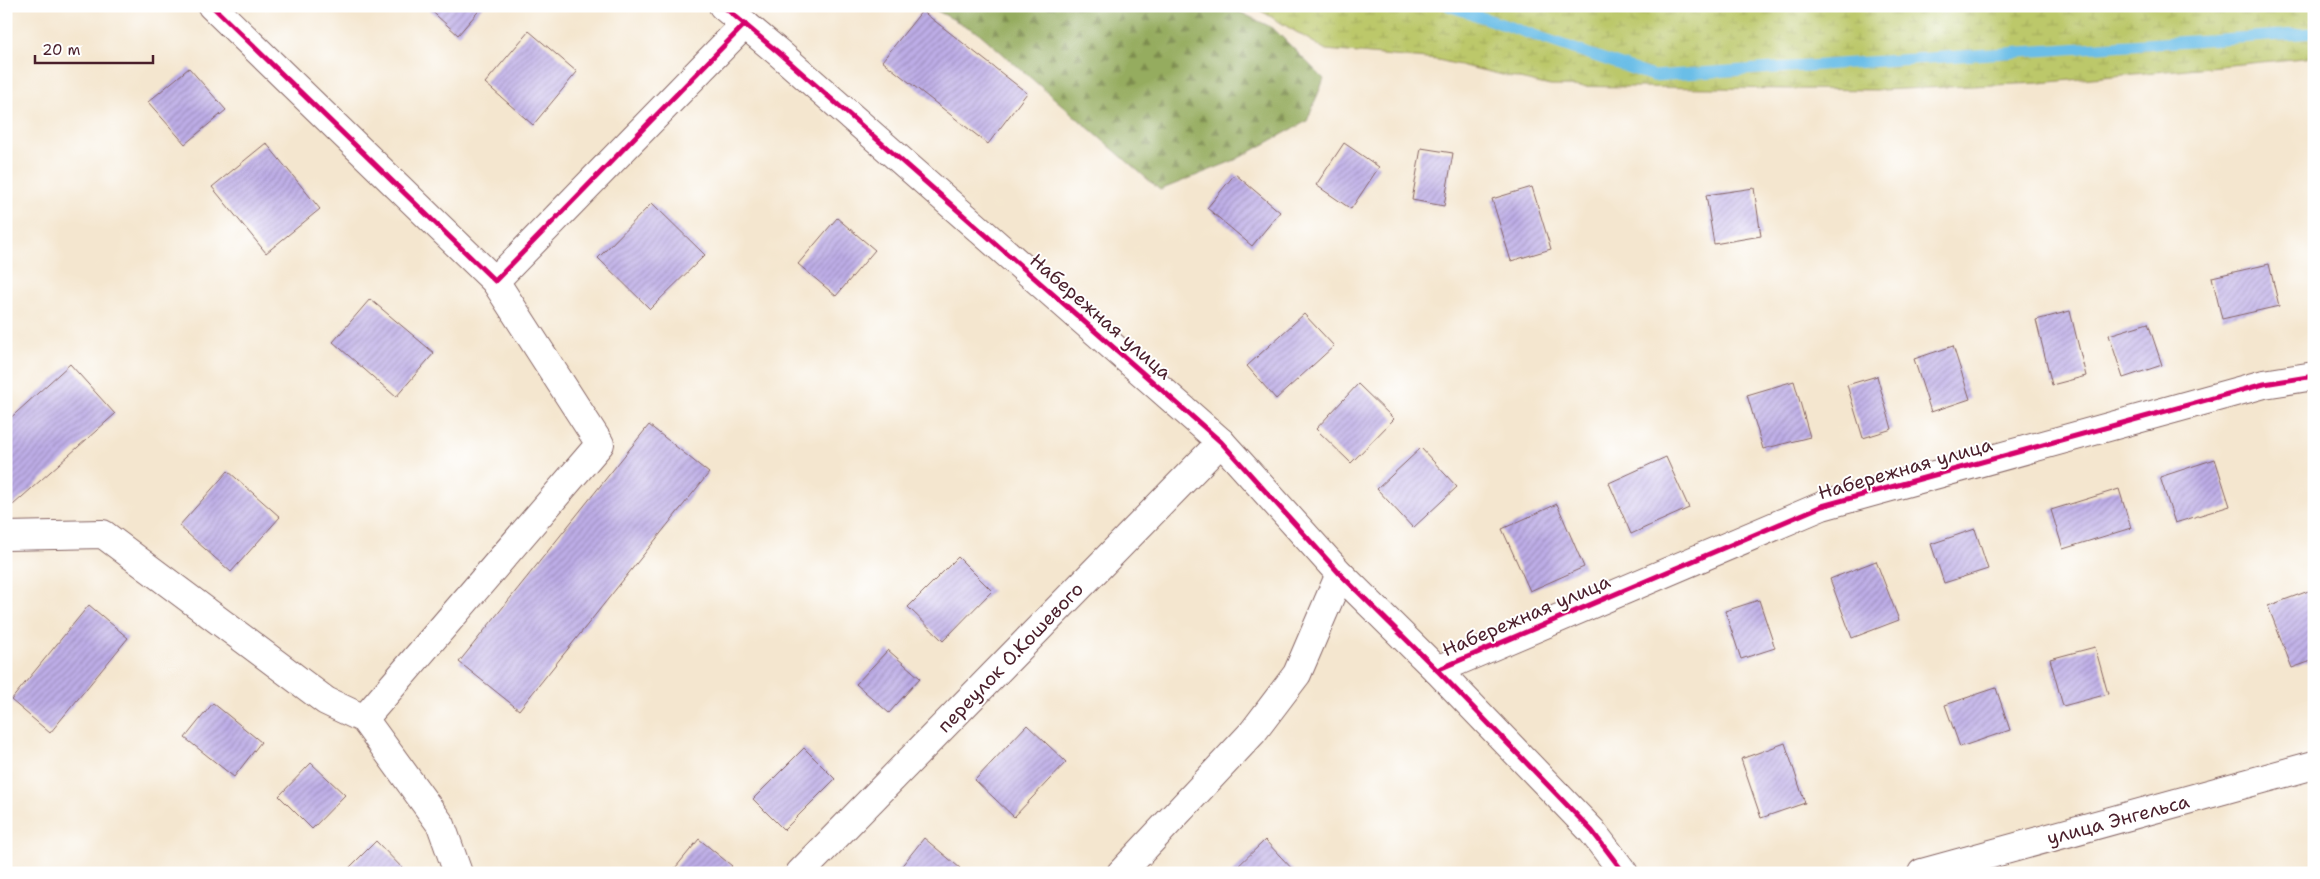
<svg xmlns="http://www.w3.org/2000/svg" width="2320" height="879" font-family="'Shantell Sans',sans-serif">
  <defs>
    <pattern id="forest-firs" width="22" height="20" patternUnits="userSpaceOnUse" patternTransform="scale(1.25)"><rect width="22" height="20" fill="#95ac5e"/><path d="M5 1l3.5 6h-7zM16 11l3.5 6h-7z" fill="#7c8b4e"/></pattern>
    <pattern id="wetland-marsh" width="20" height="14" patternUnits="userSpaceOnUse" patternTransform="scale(1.25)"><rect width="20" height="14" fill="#bcc86a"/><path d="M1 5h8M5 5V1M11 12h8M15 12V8" fill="none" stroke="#a3ab5c"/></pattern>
    <pattern id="building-hatch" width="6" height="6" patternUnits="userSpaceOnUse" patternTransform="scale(1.25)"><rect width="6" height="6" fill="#bdade7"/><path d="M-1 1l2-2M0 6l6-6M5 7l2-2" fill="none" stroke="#9c8cbb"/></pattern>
  </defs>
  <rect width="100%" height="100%" fill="#fff"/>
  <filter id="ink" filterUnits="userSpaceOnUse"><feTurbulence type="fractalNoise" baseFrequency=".02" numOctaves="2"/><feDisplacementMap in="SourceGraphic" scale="10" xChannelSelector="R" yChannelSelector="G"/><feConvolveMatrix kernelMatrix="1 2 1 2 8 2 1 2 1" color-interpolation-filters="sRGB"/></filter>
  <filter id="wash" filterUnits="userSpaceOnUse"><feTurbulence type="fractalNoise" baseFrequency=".0096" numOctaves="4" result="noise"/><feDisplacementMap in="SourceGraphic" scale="20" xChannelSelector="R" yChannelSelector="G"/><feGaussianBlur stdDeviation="1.12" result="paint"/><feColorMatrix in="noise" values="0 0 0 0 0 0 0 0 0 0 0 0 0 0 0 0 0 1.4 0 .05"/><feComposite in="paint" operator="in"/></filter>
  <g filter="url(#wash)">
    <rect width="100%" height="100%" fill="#f4e6cf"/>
    <polygon fill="url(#forest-firs)" stroke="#706644" points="928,6 1227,6 1273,28 1324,79 1307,121 1235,160 1160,190 979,33"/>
    <polygon fill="url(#wetland-marsh)" stroke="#83744a" points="1253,6 1576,6 1624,13 1649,6 2314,6 2314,57 2039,83 1879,90 1550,86 1438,60 1326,50"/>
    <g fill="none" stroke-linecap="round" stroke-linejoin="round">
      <polyline stroke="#6bbee7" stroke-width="11" points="1449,6 1653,76 2314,33"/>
    </g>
    <g id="blocks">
      <g fill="url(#building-hatch)">
        <polygon points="426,6 483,6 458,35"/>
        <polygon points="922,11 1027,93 988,144 882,61"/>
        <polygon points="529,31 577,72 533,125 485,83"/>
        <polygon points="189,68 226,110 185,144 148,102"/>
        <polygon points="266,143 320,209 266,253 212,187"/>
        <polygon points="1344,143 1379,167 1351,209 1316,185"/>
        <polygon points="1421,148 1453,153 1444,206 1412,200"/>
        <polygon points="1235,174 1280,212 1252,246 1207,208"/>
        <polygon points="1532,187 1551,249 1511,261 1492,199"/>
        <polygon points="1754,188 1761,236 1714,244 1706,195"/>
        <polygon points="652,203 705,255 650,309 598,258"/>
        <polygon points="837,218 875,250 836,296 798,264"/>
        <polygon points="2269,264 2279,306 2222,319 2212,277"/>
        <polygon points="370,299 434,353 396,397 333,342"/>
        <polygon points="2070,311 2086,376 2052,385 2036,320"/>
        <polygon points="1304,314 1334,346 1276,399 1247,366"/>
        <polygon points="2148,323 2162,365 2123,378 2109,335"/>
        <polygon points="1953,346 1970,399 1931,412 1914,359"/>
        <polygon points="70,364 115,414 13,505 6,498 6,422"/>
        <polygon points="1877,376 1892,429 1863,438 1847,385"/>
        <polygon points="1794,381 1810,437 1763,449 1747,395"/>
        <polygon points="1358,384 1394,419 1351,463 1316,429"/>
        <polygon points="649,425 709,473 519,710 459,662"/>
        <polygon points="1421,448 1457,487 1413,528 1377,489"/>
        <polygon points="1666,457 1689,508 1631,534 1609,483"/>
        <polygon points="2215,459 2230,506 2175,523 2160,477"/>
        <polygon points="228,471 280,517 231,572 179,526"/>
        <polygon points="2119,489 2131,528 2063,549 2051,510"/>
        <polygon points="1557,504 1584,567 1530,591 1502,529"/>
        <polygon points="1975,529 1988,569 1944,583 1931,544"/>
        <polygon points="958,557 992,591 943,641 908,607"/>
        <polygon points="1876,561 1899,620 1852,638 1830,579"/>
        <polygon points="2314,589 2314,660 2292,668 2268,606"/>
        <polygon points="1759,600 1775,648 1741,659 1725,611"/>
        <polygon points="89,605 128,638 50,733 11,700"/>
        <polygon points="2095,647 2108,694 2063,706 2050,659"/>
        <polygon points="888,650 920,678 889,713 856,684"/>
        <polygon points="1996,688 2010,730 1960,747 1945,705"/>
        <polygon points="213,703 261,742 234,777 185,738"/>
        <polygon points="1027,725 1066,762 1014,817 975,780"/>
        <polygon points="1785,743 1805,803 1761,818 1741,759"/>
        <polygon points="804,748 835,779 784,830 753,799"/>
        <polygon points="311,763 345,795 312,829 279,796"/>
        <polygon points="924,838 960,868 956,873 896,873"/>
        <polygon points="699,839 732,866 726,873 671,873"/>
        <polygon points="1265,840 1296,873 1231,873"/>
        <polygon points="376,841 407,873 344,873"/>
      </g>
    </g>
  </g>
  <g filter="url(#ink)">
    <use href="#blocks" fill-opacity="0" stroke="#866564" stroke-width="1"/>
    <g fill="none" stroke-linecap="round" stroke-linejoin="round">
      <defs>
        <g id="minor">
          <polyline points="212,6 495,281 745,24"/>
          <polyline points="723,6 779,53 1221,442 1340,574 1437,670 1592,831 1624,873"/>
          <polyline points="6,536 103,534 326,701 364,719 441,825 458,873"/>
          <polyline points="1437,670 1822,506 2264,384 2314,376"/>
          <polyline points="364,719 600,444 495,281"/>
          <polyline points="800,873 1221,442"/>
          <polyline points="1121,873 1253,732 1297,674 1340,574"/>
          <polyline points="1922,873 2314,765"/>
        </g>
      </defs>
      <use href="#minor" stroke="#866564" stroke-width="30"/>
      <use href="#minor" stroke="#fff" stroke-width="28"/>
      <defs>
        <g id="cycleway">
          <polyline points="212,6 495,281 745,24"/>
          <polyline points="723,6 779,53 1221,442 1340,574 1437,670 1592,831 1624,873"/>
          <polyline points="1437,670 1822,506 2264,384 2314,376"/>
        </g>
      </defs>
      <use href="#cycleway" stroke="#fff" stroke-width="8"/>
      <use href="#cycleway" stroke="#d6006c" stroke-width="5"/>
    </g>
  </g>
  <g text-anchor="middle" stroke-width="4" stroke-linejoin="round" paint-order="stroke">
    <g font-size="19" fill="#4a1f2b" stroke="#fff">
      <text transform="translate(1101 316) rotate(41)" y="7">Набережная улица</text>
      <text transform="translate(1905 468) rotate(-16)" y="7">Набережная улица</text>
      <text transform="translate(1526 615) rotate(-23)" y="7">Набережная улица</text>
      <text transform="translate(1010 657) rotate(-46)" y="7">переулок О.Кошевого</text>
      <text transform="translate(2118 819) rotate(-15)" y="7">улица Энгельса</text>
    </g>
  </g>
  <rect width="2320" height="879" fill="none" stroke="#fff" stroke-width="25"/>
  <path d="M35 55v8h118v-8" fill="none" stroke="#4a1f2b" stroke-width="2.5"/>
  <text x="42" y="55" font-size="15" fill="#4a1f2b" stroke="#ffffff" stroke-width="4" paint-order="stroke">20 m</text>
</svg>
